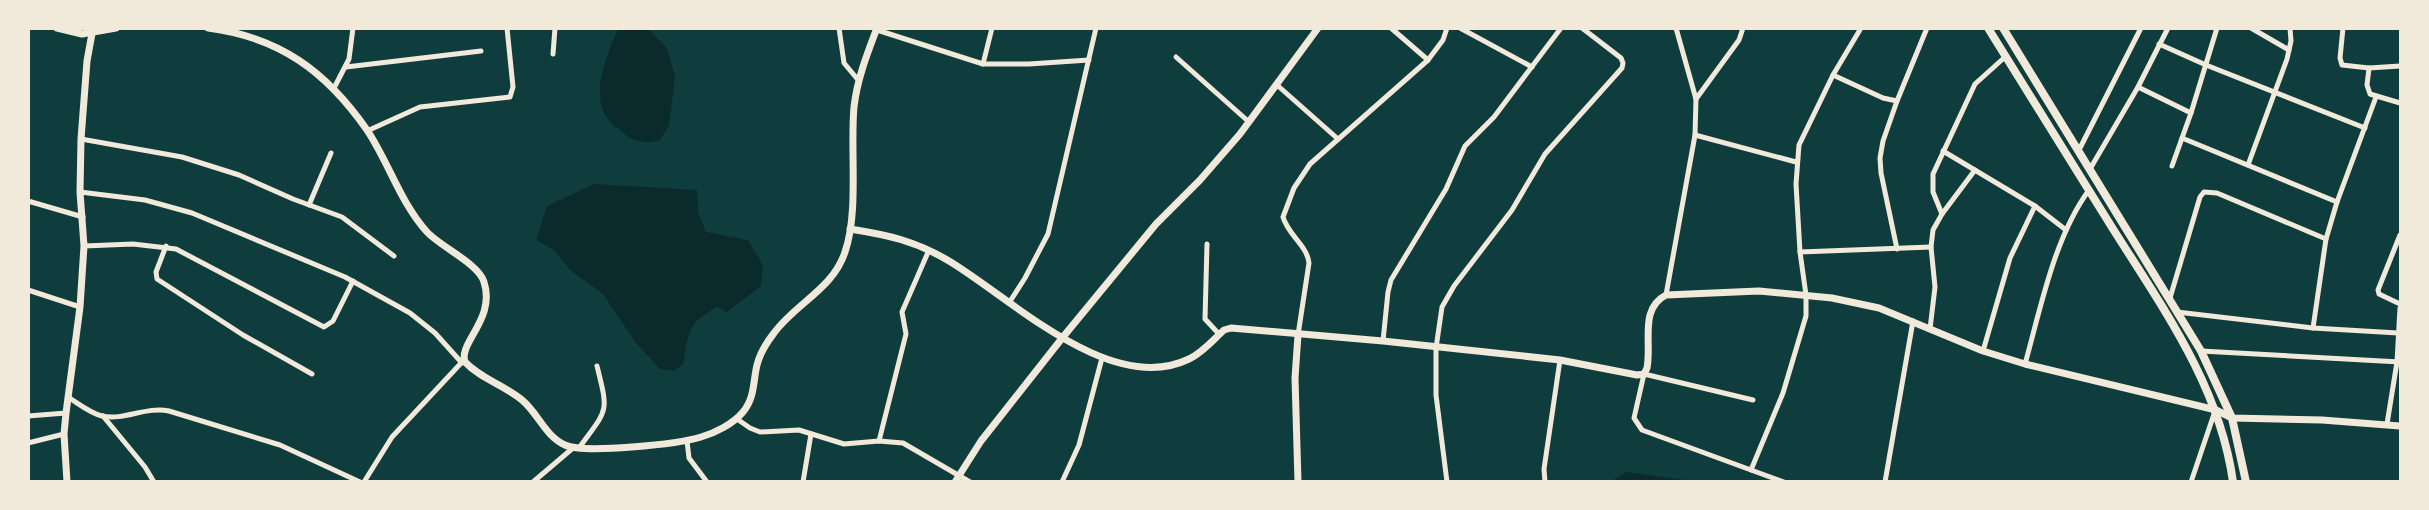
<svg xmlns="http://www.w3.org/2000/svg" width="2429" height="510" font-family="'Alegreya Sans',sans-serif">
  <rect width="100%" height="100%" fill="#0f3d3e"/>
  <g fill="#0a2a2b">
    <path d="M618,29L649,30L667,48L675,77L669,126L659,141C642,144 634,142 621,131C616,127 610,123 607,118C590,92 607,55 618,29Z"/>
    <path d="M594,184L697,190L698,212L706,232L748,240L763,265L761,286L727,312L717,307C687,323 689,332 683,364L674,371L660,369L636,343L603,294L570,270L555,251L536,240L547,206Z"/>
    <polygon points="1626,472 1693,481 1612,481"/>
  </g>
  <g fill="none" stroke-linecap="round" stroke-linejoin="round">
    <g stroke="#f1e9da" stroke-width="5">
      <polyline points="839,28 844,63 859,81"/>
      <polyline points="1391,28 1428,60"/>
      <polyline points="1460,28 1532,67"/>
      <polyline points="2251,28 2289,50"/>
      <polyline points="2343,28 2340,58 2342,65 2369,68 2400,66"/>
      <polyline points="877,30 983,64 1029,64 1089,60"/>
      <polyline points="2159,44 2206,65 2365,128"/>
      <polyline points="553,54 555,28"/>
      <polyline points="1176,57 1249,122"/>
      <polyline points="983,64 992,28"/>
      <polyline points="346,67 481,51"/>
      <polyline points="2369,68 2367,85 2370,94 2400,103"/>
      <polyline points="1833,75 1883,98 1897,101"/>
      <polyline points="1277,85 1338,139"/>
      <polyline points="2138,87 2191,113"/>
      <polyline points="333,90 349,59 353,28"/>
      <polyline points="1696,99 1739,40 1743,28"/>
      <polyline points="367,131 420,107 510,97 513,87 507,28"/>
      <polyline points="1695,135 1796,162"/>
      <polyline points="2182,138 2337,202"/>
      <polyline points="81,139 182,157 239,175 293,199 342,217 394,256"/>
      <polyline points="2079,150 2141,28"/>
      <polyline points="1943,151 2035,206 2066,230"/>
      <polyline points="2248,165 2287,59 2291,41 2290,28"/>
      <polyline points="2172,166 2191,113 2217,28"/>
      <polyline points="2090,169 2138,87 2168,28"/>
      <polyline points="80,192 145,200 192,213 345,277 410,313 435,333 462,363"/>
      <polyline points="28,201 83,217"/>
      <polyline points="309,205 331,153"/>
      <polyline points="1942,214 1933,192 1933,174 1975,84 2005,57"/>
      <polyline points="2400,235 2378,290 2379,294 2400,304"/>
      <polyline points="1207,244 1205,319 1219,334"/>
      <polyline points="84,246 133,244 176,249 324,327 333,321 353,281"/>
      <polyline points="166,246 156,272 157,279 243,335 312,374"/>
      <polyline points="1897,249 1881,173 1880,158 1883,141 1897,101 1927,28"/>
      <polyline points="1800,252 1931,247"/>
      <polyline points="28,290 80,307"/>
      <polyline points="1666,295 1695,135 1696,99 1676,28"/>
      <polyline points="2170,298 2200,197 2204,192 2217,193 2326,239"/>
      <polyline points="1009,303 1025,278 1048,234 1096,28"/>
      <polyline points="2177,312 2313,328 2398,333"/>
      <polyline points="2313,328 2326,239 2337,202 2376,97"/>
      <polyline points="1930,329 1935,287 1931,247 1933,230 1942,214 1975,170"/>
      <path d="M1298,335L1309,263C1307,245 1288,235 1283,217L1294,188L1310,164L1428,60L1443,40L1447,28"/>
      <polyline points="1383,341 1388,292 1391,280 1446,189 1465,146 1494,117 1561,28"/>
      <polyline points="1983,351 2010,258 2035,206"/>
      <polyline points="2201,351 2400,362"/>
      <path d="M2025,364C2041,307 2054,238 2089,190"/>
      <path d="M68,397C79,404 90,413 102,416C124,421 146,406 169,411L280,445L360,482"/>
      <polyline points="1753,400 1644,374 1634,418 1642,430 1751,470 1783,393 1806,316 1806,295 1800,252 1796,184 1799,145 1833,75 1861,28"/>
      <polyline points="28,416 66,413"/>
      <polyline points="103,416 145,467 154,482"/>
      <polyline points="737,419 750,428 760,432 799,430 844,444 879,441 903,443 970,482"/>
      <polyline points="2387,424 2397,362 2400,308"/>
      <polyline points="687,441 689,458 707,482"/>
      <polyline points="879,441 906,334 902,312 929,250"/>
      <polyline points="28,443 64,434"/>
      <path d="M579,448C608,408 609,414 597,366"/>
      <polyline points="1751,470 1784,482"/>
      <polyline points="364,482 392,437 463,361"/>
      <polyline points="533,482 573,448"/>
      <polyline points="803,482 811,434"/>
      <polyline points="1062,482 1079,445 1102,358"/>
      <polyline points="1447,482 1436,395 1436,348 1442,307 1454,286 1512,210 1545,154 1622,68 1623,63 1621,58 1582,28"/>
      <polyline points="1545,482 1544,469 1560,360"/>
      <polyline points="1885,482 1913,321"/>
      <polyline points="2191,482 2214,414"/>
    </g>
    <g stroke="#f1e9da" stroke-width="7">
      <polyline points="57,28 82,34 116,28"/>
      <path d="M208,28C279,37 326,71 367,130C389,163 400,202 427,232C441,247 479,264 484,282C496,319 458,343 465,362C481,379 504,385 522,400C538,413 545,436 565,445C584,454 679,444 701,437C715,433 733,424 743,412C755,398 753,381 757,365C760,353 767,342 774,333C796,303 833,289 845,252C859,212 850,150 854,107C857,80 867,54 877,28"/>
      <path d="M850,229C888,235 916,241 949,261C1011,298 1111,397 1189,359C1202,353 1213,340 1224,330L1231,328L1383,341L1560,360L1637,375L1644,374L1647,368C1652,342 1639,309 1666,295L1759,291L1832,298L1879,308L1983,351L2025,364L2216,410L2232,418L2322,420L2400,426"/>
      <polyline points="67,482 64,434 66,413 80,307 84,246 80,192 81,139 87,61 93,28"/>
      <polyline points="955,482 981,441 1063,337 1156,224 1200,180 1240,134 1318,28"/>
      <polyline points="1298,482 1295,378 1298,335"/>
    </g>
    <g stroke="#f1e9da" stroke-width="8">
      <path d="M1988,28C2029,95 2072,162 2113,229C2163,308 2220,387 2233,482"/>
      <polyline points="2003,28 2201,351 2232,418 2246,482"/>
    </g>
  </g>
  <rect width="2429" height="510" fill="none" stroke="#f1e9da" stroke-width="60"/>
</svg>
